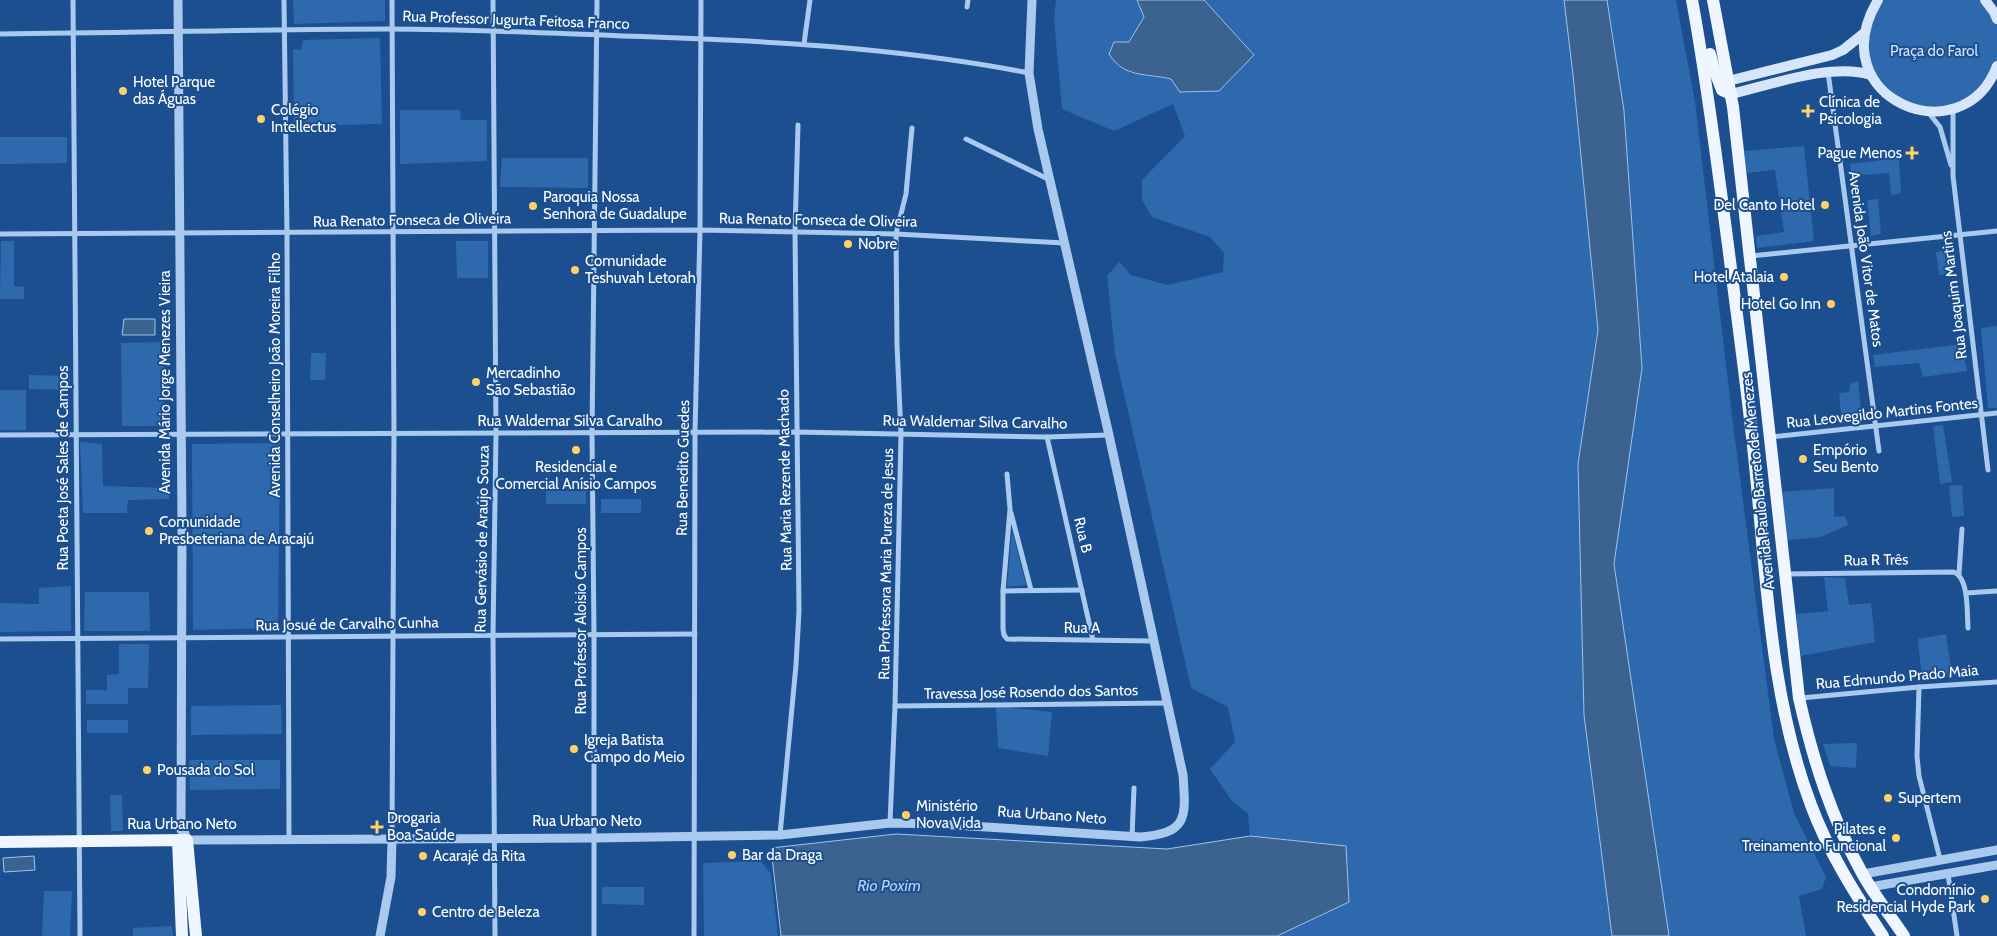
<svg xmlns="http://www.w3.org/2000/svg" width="1997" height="936" font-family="Cabin,sans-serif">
  <rect width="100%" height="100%" fill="#1b4f8f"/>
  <g fill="#2e69ad">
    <polygon points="293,0 385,0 385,21 294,24"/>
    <polygon points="1056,0 1137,0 1144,17 1116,64 1131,73 1171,79 1180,92 1219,91 1253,55 1204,0 1564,0 1573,75 1598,330 1578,464 1584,715 1612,936 1277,936 1349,902 1346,846 1250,836 1248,814 1232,801 1210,769 1235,742 1228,707 1191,688 1115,354 1107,276 1119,262 1131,275 1167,285 1223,272 1224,253 1210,237 1152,217 1142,200 1142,180 1185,136 1173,104 1114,131 1062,109 1054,19"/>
    <polygon points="1607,0 1676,0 1695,102 1733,424 1774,739 1794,813 1826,877 1822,889 1799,896 1806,936 1669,936 1614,564 1642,368 1624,111"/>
    <polygon points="1878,0 1985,0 1997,19 1997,66 1964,104 1914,109 1871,75 1868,16"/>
    <polygon points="380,38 382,124 294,126 293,49 301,50 303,40"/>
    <polygon points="400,110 460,110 461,120 487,120 487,161 400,164"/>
    <polygon points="0,137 67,137 67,163 0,164"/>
    <polygon points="1804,146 1814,241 1757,248 1756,236 1784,232 1775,170 1747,173 1744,151"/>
    <polygon points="502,158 588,158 588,188 500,187"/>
    <polygon points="1899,158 1901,193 1891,195 1889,173 1851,176 1850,164"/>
    <polygon points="1878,199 1881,234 1871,236 1867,200"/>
    <polygon points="1,241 14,241 14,286 24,287 24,299 0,299"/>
    <polygon points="456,241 488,241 488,278 457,278"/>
    <polygon points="1948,250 1951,274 1939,275 1936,252"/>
    <polygon points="1997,326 1997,408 1988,408 1981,328"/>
    <polygon points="164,342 164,426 122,426 121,343"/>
    <polygon points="1962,344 1967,371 1923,377 1919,363 1875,367 1873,355"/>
    <polygon points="311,353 326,353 325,380 310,380"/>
    <polygon points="29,375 70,376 70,390 29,389"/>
    <polygon points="1858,381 1862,421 1842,423 1839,393 1849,392 1850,384"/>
    <rect x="0" y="390" width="26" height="40"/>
    <polygon points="1943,425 1952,482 1940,484 1933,426"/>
    <polygon points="80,442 102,444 103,486 169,488 169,499 128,500 127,513 83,513"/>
    <polygon points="280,443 278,628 193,630 192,444"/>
    <polygon points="1962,485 1964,516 1952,517 1949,486"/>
    <polygon points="1834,488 1834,517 1845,516 1848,525 1821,537 1787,540 1781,492"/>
    <rect x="546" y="491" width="40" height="13"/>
    <rect x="601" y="499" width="40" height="14"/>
    <polygon points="1012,530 1026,585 1007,587"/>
    <polygon points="1824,577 1845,578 1849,605 1871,603 1875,642 1801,656 1796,614 1828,611"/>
    <polygon points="71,586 71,631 0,632 0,603 39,604 39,588"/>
    <polygon points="85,592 149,592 150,631 84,631"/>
    <polygon points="1946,634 1952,676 1922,679 1918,639"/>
    <polygon points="119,644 149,644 148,688 128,688 128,704 86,704 86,690 107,690 107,675 119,674"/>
    <polygon points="281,705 282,734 191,735 191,706"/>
    <polygon points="996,706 1052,712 1048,756 998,748"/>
    <rect x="87" y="720" width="41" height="13"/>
    <polygon points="1857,743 1856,768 1830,766 1823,744"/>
    <polygon points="189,760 280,760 280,789 190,790"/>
    <polygon points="110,795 122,795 123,831 111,831"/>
    <polygon points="761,861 771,874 778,936 704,936 703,863"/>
    <polygon points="602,887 644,887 644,905 602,904"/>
    <polygon points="44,891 72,891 70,936 42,936"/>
    <polygon points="172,926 173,936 133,936 133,928"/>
  </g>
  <g fill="#3c6290" stroke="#9cc4f0">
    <path d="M1137,0H1204L1254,55L1219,91L1180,92L1171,79C1145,73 1124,78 1109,54L1114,42H1129L1144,17Z"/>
    <polygon points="1564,0 1607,0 1624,111 1642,368 1614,564 1669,936 1612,936 1584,715 1578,464 1598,330 1573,75"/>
    <polygon points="124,319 155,319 155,335 122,335"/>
    <polygon points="896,834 1167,849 1250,836 1346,846 1349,902 1277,936 781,936 771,848"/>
    <polygon points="34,856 35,870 4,872 3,858"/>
  </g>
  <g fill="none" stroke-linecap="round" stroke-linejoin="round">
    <g stroke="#a9c9ee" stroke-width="5">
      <polyline points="73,0 80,936"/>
      <polyline points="284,0 287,234 289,841"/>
      <polyline points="392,0 394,432 392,839"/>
      <polyline points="493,0 496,434 493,635 495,936"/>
      <polyline points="967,7 968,0"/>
      <path d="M0,34C130,33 259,29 389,29C466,29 544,33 622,36C756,40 897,47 1029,73"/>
      <polyline points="804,44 810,0"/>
      <polyline points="1828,72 1879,451"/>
      <polyline points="1953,108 1953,176 1988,470"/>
      <polyline points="1928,112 1940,127 1951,165"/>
      <polyline points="966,139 1050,180"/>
      <polyline points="0,234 700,230 896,234 1065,243"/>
      <polyline points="1751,256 1997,231"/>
      <polyline points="0,435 797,432 1047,437 1109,435"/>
      <polyline points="1047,437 1093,640"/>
      <polyline points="1771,437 1997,413"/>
      <polyline points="1007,474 1010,509 1003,591 1003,629 1004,635 1007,639 1152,641"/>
      <polyline points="1011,513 1031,590"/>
      <path d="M1785,574L1954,572C1969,578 1967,613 1968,628"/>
      <polyline points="1959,574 1962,529"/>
      <polyline points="1003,591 1082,590"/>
      <polyline points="1966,593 1997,591"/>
      <polyline points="0,639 695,634"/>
      <polyline points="1919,687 1917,756 1919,776 1940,859"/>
      <polyline points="1801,698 1919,687 1997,682"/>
      <polyline points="895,706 1166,703"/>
      <polyline points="890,823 895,706 901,434 897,345 896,234 906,194 912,128"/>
      <polyline points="780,835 796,665 799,611 795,231 798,125"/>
      <polyline points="1132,837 1134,788"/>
      <polyline points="1948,874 1957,936"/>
      <polyline points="594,936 594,635 592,433 597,0"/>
      <polyline points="694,936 695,432 700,230 701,0"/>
    </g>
    <g stroke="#a9c9ee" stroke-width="9">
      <polyline points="178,0 182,528 181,830"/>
      <path d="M182,825L187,840H195L594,838L780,835L890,823L939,824L1140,837C1188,833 1186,818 1183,775L1109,435L1038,129L1029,73L1032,0"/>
      <polyline points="1863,874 1997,850"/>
      <polyline points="1870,887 1997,865"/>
      <polyline points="380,936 391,877 392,839"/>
    </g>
    <g stroke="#d6e6fa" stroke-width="10">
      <path d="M1878,0C1819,99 1963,157 1997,66"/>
      <polyline points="1985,0 1994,12 1997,19"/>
      <polyline points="1728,81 1832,55 1843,50 1863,34"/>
      <path d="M1731,94C1770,85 1833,62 1871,75"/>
    </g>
    <g stroke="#f0f6ff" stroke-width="12">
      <path d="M1692,0C1707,81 1717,163 1728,245C1736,309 1745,373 1752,437C1766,559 1767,689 1811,805C1828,851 1855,894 1883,936"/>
      <path d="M1713,0L1733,107L1799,698C1813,760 1831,817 1862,873C1874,895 1890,915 1904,936"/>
      <polyline points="1710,54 1714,69 1722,90 1731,94"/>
      <polyline points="178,840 182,936"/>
      <polyline points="0,842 187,840 196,936"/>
    </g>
  </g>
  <g fill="#ffd166" stroke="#1b4f8f" stroke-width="2">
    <circle cx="123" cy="91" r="5"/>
    <path d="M1805.5 103.5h5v5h5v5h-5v5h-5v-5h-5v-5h5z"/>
    <circle cx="261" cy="119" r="5"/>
    <path d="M1909.5 145.5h5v5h5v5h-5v5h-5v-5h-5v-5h5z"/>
    <circle cx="1825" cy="205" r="5"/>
    <circle cx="533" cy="206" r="5"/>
    <circle cx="848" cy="244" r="5"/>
    <circle cx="575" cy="270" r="5"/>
    <circle cx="1784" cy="277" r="5"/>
    <circle cx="1831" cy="304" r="5"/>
    <circle cx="476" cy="382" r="5"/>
    <circle cx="576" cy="450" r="5"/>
    <circle cx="1803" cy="459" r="5"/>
    <circle cx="149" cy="531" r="5"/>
    <circle cx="574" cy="749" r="5"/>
    <circle cx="147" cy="770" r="5"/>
    <circle cx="1888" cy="798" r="5"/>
    <circle cx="906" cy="815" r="5"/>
    <path d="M374.5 819.5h5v5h5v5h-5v5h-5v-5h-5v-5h5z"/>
    <circle cx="1896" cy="838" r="5"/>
    <circle cx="732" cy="855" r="5"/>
    <circle cx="423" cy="856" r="5"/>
    <circle cx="1985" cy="899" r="5"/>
    <circle cx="422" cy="912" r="5"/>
  </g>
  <g text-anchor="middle" stroke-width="4" stroke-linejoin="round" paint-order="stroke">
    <g font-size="15" fill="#fff" stroke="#1b4f8f">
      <text transform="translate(516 20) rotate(2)" y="5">Rua Professor Jugurta Feitosa Franco</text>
      <text transform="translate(412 220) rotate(-1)" y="5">Rua Renato Fonseca de Oliveira</text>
      <text transform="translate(818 220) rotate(1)" y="5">Rua Renato Fonseca de Oliveira</text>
      <text transform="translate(1866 259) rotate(82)" y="5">Avenida João Vitor de Matos</text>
      <text transform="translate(1954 295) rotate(-97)" y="5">Rua Joaquim Martins</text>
      <text transform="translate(275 375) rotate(-90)" y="5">Avenida Conselheiro João Moreira Filho</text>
      <text transform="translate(165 382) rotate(-90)" y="5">Avenida Mário Jorge Menezes Vieira</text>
      <text transform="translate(1882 413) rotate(-6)" y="5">Rua Leovegildo Martins Fontes</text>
      <text x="570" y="426">Rua Waldemar Silva Carvalho</text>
      <text transform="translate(975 422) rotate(1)" y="5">Rua Waldemar Silva Carvalho</text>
      <text transform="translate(63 468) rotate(-90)" y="5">Rua Poeta José Sales de Campos</text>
      <text transform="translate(683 468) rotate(-89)" y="5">Rua Benedito Guedes</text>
      <text transform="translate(785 480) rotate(-91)" y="5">Rua Maria Rezende Machado</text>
      <text transform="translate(1758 481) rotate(-96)" y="5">Avenida Paulo Barreto de Menezes</text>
      <text transform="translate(1083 535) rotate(77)" y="5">Rua B</text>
      <text transform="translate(482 539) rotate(-89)" y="5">Rua Gervásio de Araújo Souza</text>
      <text transform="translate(1876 560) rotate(-1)" y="5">Rua R Três</text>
      <text transform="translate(886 564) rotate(-89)" y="5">Rua Professora Maria Pureza de Jesus</text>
      <text transform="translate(581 621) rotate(-90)" y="5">Rua Professor Aloisio Campos</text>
      <text transform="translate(347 624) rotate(-1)" y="5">Rua Josué de Carvalho Cunha</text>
      <text x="1082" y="633">Rua A</text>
      <text transform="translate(1897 677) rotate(-5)" y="5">Rua Edmundo Prado Maia</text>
      <text transform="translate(1031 692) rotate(-1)" y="5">Travessa José Rosendo dos Santos</text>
      <text transform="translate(1052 815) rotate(4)" y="5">Rua Urbano Neto</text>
      <text x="587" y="826">Rua Urbano Neto</text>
      <text x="182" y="829">Rua Urbano Neto</text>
    </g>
    <g font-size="15" fill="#cfe3fa" stroke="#1b4f8f">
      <text x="1934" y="56">Praça do Farol</text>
    </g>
    <g font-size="15" fill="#fff" stroke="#1b4f8f" text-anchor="start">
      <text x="133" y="87">Hotel Parque<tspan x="133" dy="17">das Águas</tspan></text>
      <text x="1819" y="107">Clínica de<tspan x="1819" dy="17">Psicologia</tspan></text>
      <text x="271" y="115">Colégio<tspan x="271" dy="17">Intellectus</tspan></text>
      <text x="1902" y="158" text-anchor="end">Pague Menos</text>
      <text x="543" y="202">Paroquia Nossa<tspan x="543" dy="17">Senhora de Guadalupe</tspan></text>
      <text x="1815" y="210" text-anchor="end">Del Canto Hotel</text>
      <text x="858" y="249">Nobre</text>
      <text x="585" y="266">Comunidade<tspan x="585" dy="17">Teshuvah Letorah</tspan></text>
      <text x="1774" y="282" text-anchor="end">Hotel Atalaia</text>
      <text x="1821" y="309" text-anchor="end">Hotel Go Inn</text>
      <text x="486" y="378">Mercadinho<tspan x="486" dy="17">São Sebastião</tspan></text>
      <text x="1813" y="455">Empório<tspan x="1813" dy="17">Seu Bento</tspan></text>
      <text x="576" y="472" text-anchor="middle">Residencial e<tspan x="576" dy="17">Comercial Anísio Campos</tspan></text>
      <text x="159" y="527">Comunidade<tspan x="159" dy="17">Presbeteriana de Aracajú</tspan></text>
      <text x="584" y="745">Igreja Batista<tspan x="584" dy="17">Campo do Meio</tspan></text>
      <text x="157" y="775">Pousada do Sol</text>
      <text x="1898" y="803">Supertem</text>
      <text x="916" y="811">Ministério<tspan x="916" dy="17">Nova Vida</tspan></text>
      <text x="387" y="823">Drogaria<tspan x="387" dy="17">Boa Saúde</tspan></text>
      <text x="1886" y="834" text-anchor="end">Pilates e<tspan x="1886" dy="17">Treinamento Funcional</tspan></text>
      <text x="742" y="860">Bar da Draga</text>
      <text x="433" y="861">Acarajé da Rita</text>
      <text x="1975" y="895" text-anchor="end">Condomínio<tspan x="1975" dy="17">Residencial Hyde Park</tspan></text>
      <text x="432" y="917">Centro de Beleza</text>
    </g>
    <g font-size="16" font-style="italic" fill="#b5d3f5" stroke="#1b4f8f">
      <text x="889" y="891">Rio Poxim</text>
    </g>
  </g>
</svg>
